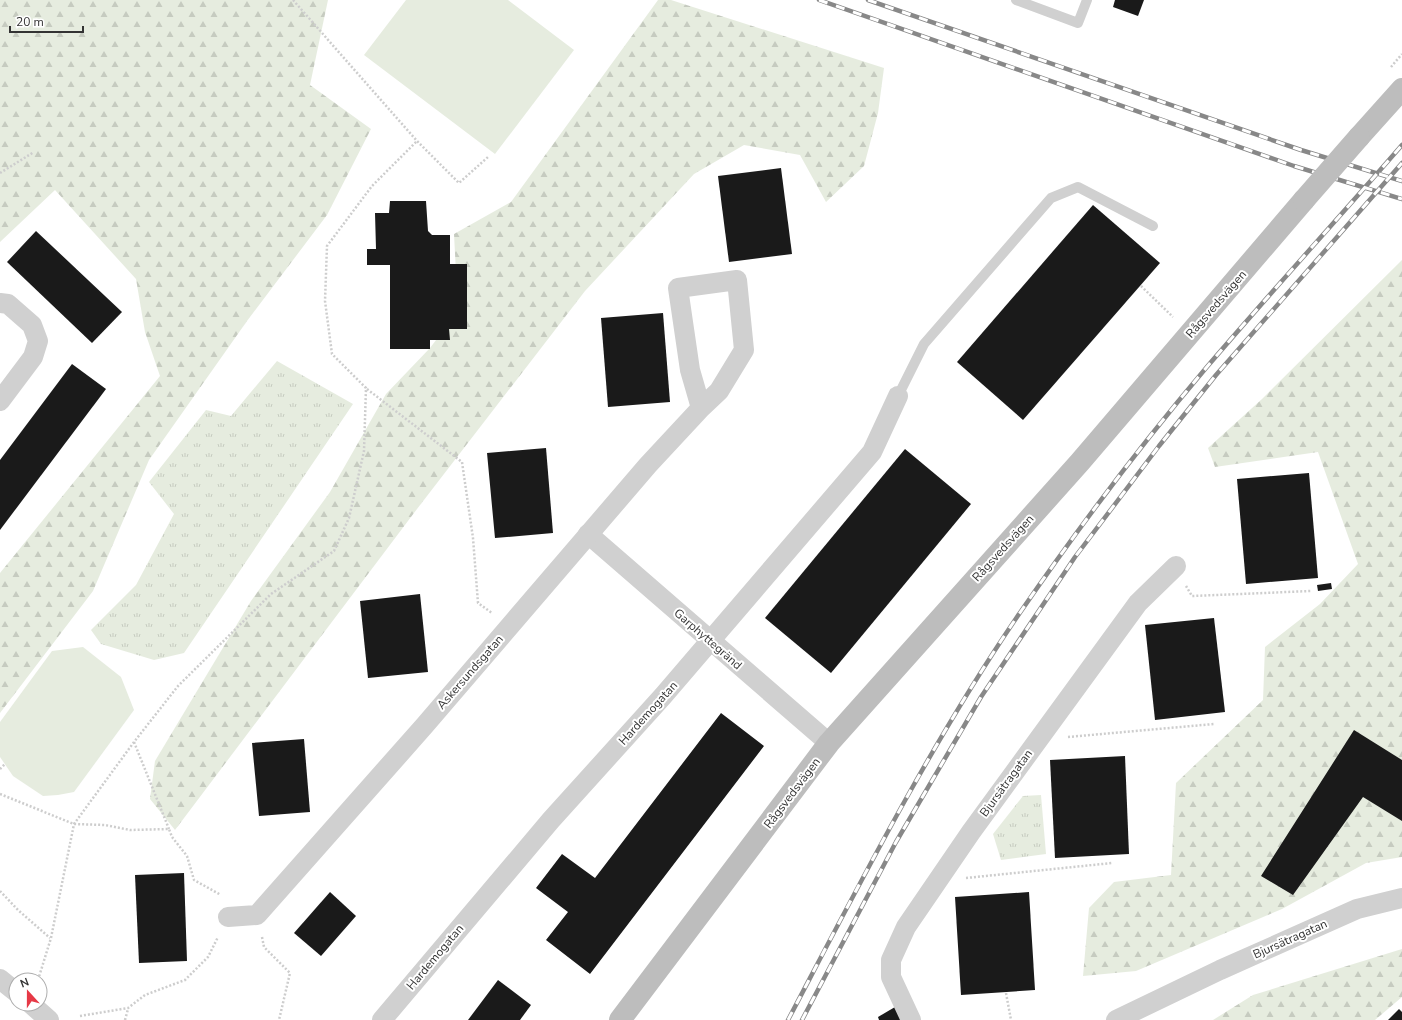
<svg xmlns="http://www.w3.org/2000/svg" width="1402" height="1020" font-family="'Nunito Sans',sans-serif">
  <defs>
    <pattern id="forest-firs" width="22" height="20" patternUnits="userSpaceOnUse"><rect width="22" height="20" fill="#e6ecdf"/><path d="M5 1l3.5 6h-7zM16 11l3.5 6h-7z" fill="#c6cbc0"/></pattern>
    <pattern id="park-tufts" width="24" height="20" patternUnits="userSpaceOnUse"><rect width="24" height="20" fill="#e6ecdf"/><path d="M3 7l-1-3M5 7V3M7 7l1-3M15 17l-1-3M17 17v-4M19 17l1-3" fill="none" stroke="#c6cbc0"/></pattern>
  </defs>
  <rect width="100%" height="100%" fill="#fff"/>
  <g fill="url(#forest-firs)">
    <polygon points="0,0 328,0 310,85 371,129 327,215 247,321 149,460 93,591 0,713 0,573 160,376 145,332 136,279 55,190 0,242"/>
    <polygon points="658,0 671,0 884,68 878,113 864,166 826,202 800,155 744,145 694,174 585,291 417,509 175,830 150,799 155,761 251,601 330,492 386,394 430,348 458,311 454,234 511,202"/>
    <polygon points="1402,260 1402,857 1366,863 1282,909 1136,971 1083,976 1089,908 1114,882 1171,875 1176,783 1263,700 1265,647 1320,604 1358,564 1318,452 1215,467 1208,448 1262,399"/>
    <polygon points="1402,949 1402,997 1375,1020 1213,1020 1253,995"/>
  </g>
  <g fill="url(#park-tufts)">
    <polygon points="277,361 353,404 184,653 154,660 101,644 91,630 136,585 174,514 149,482 206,410 231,416"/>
    <polygon points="1041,795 1046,854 1001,860 993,834 1023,796"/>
  </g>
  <g fill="#e6ecdf">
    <polygon points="406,0 508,0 574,50 495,154 364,55"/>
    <polygon points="83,647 121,677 134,710 74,792 58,795 43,796 13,776 0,757 0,722 52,651"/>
  </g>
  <g fill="#1a1a1a">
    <polygon points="1115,0 1144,0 1138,16 1113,7"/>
    <polygon points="781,168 792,254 729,262 718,176"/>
    <polygon points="390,201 426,201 428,231 432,235 450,235 450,264 467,264 467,329 449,329 450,340 430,340 430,349 390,349 390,265 367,265 367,249 376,249 375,213 389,213"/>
    <polygon points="1093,205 1160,263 1023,420 957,362"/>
    <polygon points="36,231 122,312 92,343 7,262"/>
    <polygon points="663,313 670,402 608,407 601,318"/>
    <polygon points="72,364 106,389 0,530 0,460"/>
    <polygon points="546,448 553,533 495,538 487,453"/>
    <polygon points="905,449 971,504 831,673 765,618"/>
    <polygon points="1309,473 1318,578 1246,584 1237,479"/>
    <polygon points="1331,583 1332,589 1318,591 1317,585"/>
    <polygon points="420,594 428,672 368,678 360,601"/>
    <polygon points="1214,618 1225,712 1155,720 1145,625"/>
    <polygon points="721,713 764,746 590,974 546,940 568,912 536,888 562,854 595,878"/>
    <polygon points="1354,730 1402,760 1402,821 1363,797 1293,895 1261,876"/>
    <polygon points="304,739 310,812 259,816 252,743"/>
    <polygon points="1125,756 1129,854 1055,858 1050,760"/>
    <polygon points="184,873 187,961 139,963 135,875"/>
    <polygon points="330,892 356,916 321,956 294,933"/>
    <polygon points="1029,892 1035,990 961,995 955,897"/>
    <polygon points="498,980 531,1005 520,1020 468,1020"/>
    <polygon points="895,1007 903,1020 879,1020 878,1017"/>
    <polygon points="1399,1009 1402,1012 1402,1020 1388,1020"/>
  </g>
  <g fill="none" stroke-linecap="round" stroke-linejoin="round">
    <g stroke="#cdcdcd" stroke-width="2.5" stroke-dasharray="2 2" stroke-linecap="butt">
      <polyline points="293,0 417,141 459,183 488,157"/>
      <polyline points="1391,67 1402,54"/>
      <polyline points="0,173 34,152"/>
      <polyline points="1141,286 1173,317"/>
      <polyline points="367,389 462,462 473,538 478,603 492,613"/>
      <polyline points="1186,586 1192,596 1311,591"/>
      <polyline points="1068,737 1214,724"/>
      <polyline points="134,742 169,829"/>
      <polyline points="0,769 5,764"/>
      <polyline points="0,794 74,824 105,825 130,830 169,829 172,837 187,856 194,880 221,895"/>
      <polyline points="966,878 1112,863"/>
      <polyline points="0,891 18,910 50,938"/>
      <polyline points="262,937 264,947 290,973 279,1020"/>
      <polyline points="38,980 51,938 74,824 134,742 178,686 271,594 334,551 349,518 364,451 366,388 332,354 325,301 327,246 372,186 417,141"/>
      <polyline points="1006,993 1011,1020"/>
      <polyline points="80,1016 128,1008 145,995 185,980 208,957 218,937"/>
      <polyline points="125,1020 128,1009"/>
    </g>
    <g stroke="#d0d0d0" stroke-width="10">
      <polyline points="1016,0 1078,23 1087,0"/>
      <polyline points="898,396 924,344 1051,198 1078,187 1153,226"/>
    </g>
    <g stroke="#d0d0d0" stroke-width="20">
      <polyline points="0,303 8,304 32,325 38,341 33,357 0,401"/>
      <polyline points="588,534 829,743"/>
      <polyline points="228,917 257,915 425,725 648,465 701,408 719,391 744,350 737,280 678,288 690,370 701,408"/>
      <polyline points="0,979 16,992"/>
      <polyline points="31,1004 49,1020"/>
      <polyline points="382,1020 551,820 663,696 872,452 898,396"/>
      <polyline points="911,1020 891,977 891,960 906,927 971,832 1138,603 1176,566"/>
      <polyline points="1116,1020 1220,970 1357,909 1402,898"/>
    </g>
    <g stroke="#bdbdbd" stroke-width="22">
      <polyline points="1359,137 1402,89"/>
      <polyline points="620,1020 829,743 1080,462 1304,200"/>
    </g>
    <defs>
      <g id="rail">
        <polyline points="819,0 1294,166 1402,199"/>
        <polyline points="868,0 1301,150 1402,181"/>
        <path d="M788,1020C860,883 930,745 1017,617C1076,531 1139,447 1206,368C1270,293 1337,220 1402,145"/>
        <polyline points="802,1020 896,842 981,697 1075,557 1159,446 1216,375 1402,163"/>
      </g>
    </defs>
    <use href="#rail" stroke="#888" stroke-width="4.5"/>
    <use href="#rail" stroke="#fff" stroke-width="3" stroke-dasharray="9" stroke-linecap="butt"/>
    <polyline stroke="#bdbdbd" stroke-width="22" points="1304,200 1359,137"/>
  </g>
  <g text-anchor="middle" stroke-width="4" stroke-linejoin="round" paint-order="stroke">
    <g font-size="12" fill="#333" stroke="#fff">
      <text transform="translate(1216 304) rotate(-49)" y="4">Rågsvedsvägen</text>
      <text transform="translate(1003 548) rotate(-48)" y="4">Rågsvedsvägen</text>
      <text transform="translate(708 639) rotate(41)" y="4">Garphyttegränd</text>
      <text transform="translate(470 672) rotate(-49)" y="4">Askersundsgatan</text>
      <text transform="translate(648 713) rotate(-48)" y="4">Hardemogatan</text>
      <text transform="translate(1006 783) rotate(-54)" y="4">Bjursätragatan</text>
      <text transform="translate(792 793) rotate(-53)" y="4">Rågsvedsvägen</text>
      <text transform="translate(1290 939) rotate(-24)" y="4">Bjursätragatan</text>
      <text transform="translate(435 957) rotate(-50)" y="4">Hardemogatan</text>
    </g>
  </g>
  <g transform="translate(28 992) rotate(339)"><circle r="19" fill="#ffffff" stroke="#adadad"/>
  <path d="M0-3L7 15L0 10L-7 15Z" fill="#e63946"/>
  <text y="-6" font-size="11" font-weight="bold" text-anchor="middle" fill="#333333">N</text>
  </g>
  <path d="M10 26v6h73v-6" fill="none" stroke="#333333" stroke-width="2"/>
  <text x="16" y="26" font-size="12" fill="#333333" stroke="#ffffff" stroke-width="3" paint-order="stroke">20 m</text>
</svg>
